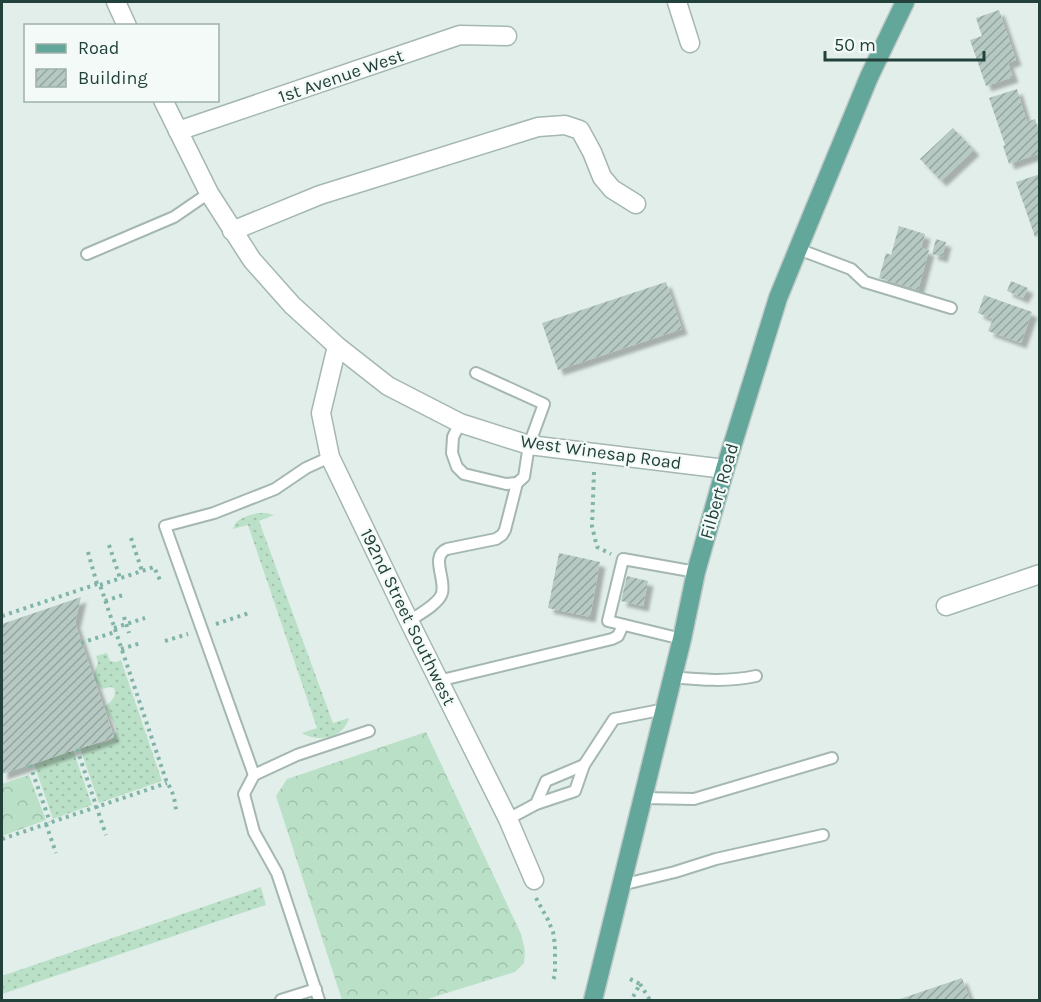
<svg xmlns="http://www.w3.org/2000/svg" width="1041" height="1002" font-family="Karla,sans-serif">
  <defs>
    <pattern id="grass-dots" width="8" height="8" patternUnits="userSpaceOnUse" patternTransform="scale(1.5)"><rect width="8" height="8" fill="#bae1c7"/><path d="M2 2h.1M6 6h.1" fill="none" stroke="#a0c2ac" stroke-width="1.8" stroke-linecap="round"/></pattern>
    <pattern id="forest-crowns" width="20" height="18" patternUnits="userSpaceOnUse" patternTransform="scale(1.5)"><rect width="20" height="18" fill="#bae1c7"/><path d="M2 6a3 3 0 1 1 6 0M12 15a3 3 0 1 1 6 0" fill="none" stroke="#a0c2ac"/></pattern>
    <pattern id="building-hatch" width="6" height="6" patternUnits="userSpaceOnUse" patternTransform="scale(1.5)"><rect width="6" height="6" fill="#b7c9c3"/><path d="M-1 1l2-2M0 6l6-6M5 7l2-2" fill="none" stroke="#94a59f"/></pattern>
    <filter id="shadow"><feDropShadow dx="5.5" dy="5.5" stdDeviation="1.5" flood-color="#0004"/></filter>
  </defs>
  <rect width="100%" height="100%" fill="#e2eeea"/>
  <g fill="url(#grass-dots)">
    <path d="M258,513H266L274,515L259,521L333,723L349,718C344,738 318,743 302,733L317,728L248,525L233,529C235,519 248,515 258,513Z"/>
    <path d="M107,653L110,661L116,662L121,660L162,781L99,803L80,748L106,742L111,740L117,731L114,723L105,707C112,700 117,697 114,688L111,687L102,689C92,678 93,675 98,663L96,656Z"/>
    <polygon points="73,750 92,805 53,819 34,764"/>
    <polygon points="261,887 266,905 2,994 2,976"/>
  </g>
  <g fill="url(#forest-crowns)">
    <polygon points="426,732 521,934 525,951 524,963 515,972 424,1000 342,1000 276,796 287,779"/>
    <polygon points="29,775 46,820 2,836 2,784"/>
  </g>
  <g fill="url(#building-hatch)" filter="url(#shadow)">
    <polygon points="999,10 1016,60 1008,63 1013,77 986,86 970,40 982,36 976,18"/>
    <polygon points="1017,89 1027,122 1035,119 1040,135 1040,153 1009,164 1003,146 1005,145 989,98"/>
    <polygon points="953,128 974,150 941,181 920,159"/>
    <polygon points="1040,174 1040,235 1035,237 1016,182"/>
    <polygon points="899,226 925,234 921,248 929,250 918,290 879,278 886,253 891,255"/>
    <polygon points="936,239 946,242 942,257 932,254"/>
    <polygon points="1011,281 1028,288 1023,298 1007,291"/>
    <polygon points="666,282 682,329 558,370 542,323"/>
    <polygon points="984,295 1032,312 1021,343 988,331 993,319 978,313"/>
    <polygon points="559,553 600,562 590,617 548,608"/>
    <polygon points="627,576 648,581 643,606 621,601"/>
    <polygon points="81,597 75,623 114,737 2,774 2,624"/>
    <polygon points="962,978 970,1000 897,1000"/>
  </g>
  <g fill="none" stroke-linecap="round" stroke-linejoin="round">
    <defs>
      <g id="service">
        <polyline points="798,249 851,269 865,282 951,308"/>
        <polyline points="87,254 174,217 209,193"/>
        <polyline points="460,423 453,437 452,453 457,467 464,474 506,484 517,483 524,477 529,445 544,404 476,373"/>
        <path d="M409,621C418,615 439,604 442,593C446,579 430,556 447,549L496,539L502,535L505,530L517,483"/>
        <polyline points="682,639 608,621 623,559 696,572"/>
        <path d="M672,677C701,680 728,682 756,676"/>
        <polyline points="438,681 612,639 618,636 623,625"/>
        <polyline points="254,775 165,526 214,513 275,489 306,468 330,457"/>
        <polyline points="643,798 694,799 832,758"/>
        <polyline points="536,804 546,781 584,765"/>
        <polyline points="508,819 536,804 575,791 584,765 614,719 665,709"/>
        <polyline points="621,885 675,872 716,859 823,835"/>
        <polyline points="281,1000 316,989"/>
        <polyline points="319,1000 277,873 254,832 244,794 254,775 297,755 369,731"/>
      </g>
      <g id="minor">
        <polyline points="677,2 690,43"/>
        <polyline points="178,131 460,35 507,36"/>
        <polyline points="232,231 320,195 538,127 565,125 580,130 592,152 602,177 612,189 636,204"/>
        <polyline points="337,346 321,413 330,457 409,621 508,819 534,880"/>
        <polyline points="946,606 1040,574"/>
      </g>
      <g id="tertiary">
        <polyline points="116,2 127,26"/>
        <polyline points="163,100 209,193 252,260 292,305 337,346 388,386 460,423 529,445 725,469"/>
      </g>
      <polyline id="primary" points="593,1000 682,639 696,572 725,469 778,298 798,249 869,77 905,2"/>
    </defs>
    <use href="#service" stroke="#a4b7b2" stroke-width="14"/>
    <use href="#minor" stroke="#a4b7b2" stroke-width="21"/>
    <use href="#tertiary" stroke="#a4b7b2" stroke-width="21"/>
    <use href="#primary" stroke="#c1cac8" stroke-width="21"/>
    <g stroke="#80b4a8" stroke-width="4" stroke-dasharray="3 4.5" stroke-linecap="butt">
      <polyline points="594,472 592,526 597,547 611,554"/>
      <polyline points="131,538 142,571"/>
      <polyline points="109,545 120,578"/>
      <polyline points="88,552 97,584"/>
      <polyline points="100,585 154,567 160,580"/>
      <polyline points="105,601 123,595"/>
      <path d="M2,616L97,584L100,585L167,783C173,790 175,801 176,810"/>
      <polyline points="124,617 129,633"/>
      <polyline points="216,624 249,613"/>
      <polyline points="114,628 145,618"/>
      <polyline points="165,641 188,634"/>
      <polyline points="81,643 115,632"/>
      <polyline points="121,649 141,643"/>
      <polyline points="77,749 106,835"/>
      <polyline points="30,765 50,822"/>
      <polyline points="46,824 56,853"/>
      <polyline points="2,839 167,783"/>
      <polyline points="536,898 548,920 553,932 555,945 555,975 552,983"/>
      <polyline points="630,979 640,984 633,997"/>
      <polyline points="640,984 650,1000"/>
    </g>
    <use href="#service" stroke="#fff" stroke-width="10"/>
    <use href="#minor" stroke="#fff" stroke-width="18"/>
    <use href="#tertiary" stroke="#fff" stroke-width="18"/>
    <use href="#primary" stroke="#63a79b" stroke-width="18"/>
  </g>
  <g text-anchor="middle" stroke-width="4.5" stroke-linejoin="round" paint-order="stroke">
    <g font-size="18" fill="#21413a" stroke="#f3faf7">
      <text transform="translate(341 76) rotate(-19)" y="6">1st Avenue West</text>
      <text transform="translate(601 452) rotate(8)" y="6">West Winesap Road</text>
      <text transform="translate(719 491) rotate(-74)" y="6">Filbert Road</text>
      <text transform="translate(408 617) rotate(64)" y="6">192nd Street Southwest</text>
    </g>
  </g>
  <rect width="1041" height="1002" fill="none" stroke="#21413a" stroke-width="6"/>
  <rect x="24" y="24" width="195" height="78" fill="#f3faf7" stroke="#9fb0ab" stroke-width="1.5"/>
  <rect x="36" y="44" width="30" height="9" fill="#63a79b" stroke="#9fb0ab" stroke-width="1.5"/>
  <text x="78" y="54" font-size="18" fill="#21413a">Road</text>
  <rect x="36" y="69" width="30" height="18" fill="url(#building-hatch)" stroke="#9fb0ab" stroke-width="1.5"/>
  <text x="78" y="84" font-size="18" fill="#21413a">Building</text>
  <path d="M825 51v9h159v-9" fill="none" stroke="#21413a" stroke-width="3"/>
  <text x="834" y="51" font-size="18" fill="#21413a" stroke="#f3faf7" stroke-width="4.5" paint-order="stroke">50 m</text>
</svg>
